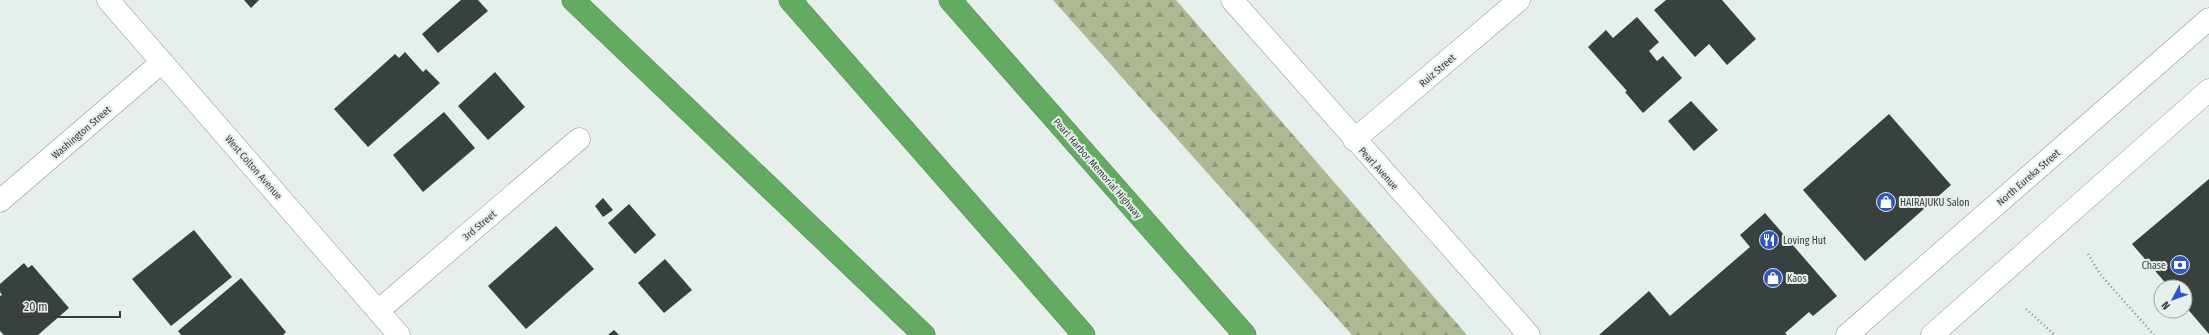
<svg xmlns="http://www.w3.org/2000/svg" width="2209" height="335" font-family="'Fira Sans Condensed',sans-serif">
  <defs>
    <pattern id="forest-firs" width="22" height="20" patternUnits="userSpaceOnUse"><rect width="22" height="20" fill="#acb993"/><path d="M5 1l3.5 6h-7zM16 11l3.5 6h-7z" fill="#8d9879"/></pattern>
  </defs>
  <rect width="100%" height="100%" fill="#e6efeb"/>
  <polygon fill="url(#forest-firs)" points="1053,0 1176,0 1467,335 1352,335"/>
  <g fill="#38413f">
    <polygon points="244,0 259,0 251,8"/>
    <polygon points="461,0 478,0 488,11 438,53 422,34"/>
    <polygon points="1666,0 1722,0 1756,39 1727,65 1709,44 1695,57 1654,10"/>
    <polygon points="1637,17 1659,42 1649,51 1657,61 1663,56 1682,78 1643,113 1625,92 1627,91 1588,47 1606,30 1613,38"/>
    <polygon points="405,52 423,72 426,69 440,83 368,147 334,109 395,54 399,58"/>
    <polygon points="495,72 525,107 488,140 458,106"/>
    <polygon points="1691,101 1718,130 1694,151 1668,121"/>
    <polygon points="444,112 475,148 423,192 393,155"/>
    <polygon points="1889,114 1951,185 1865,261 1803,190"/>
    <polygon points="2209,179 2209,334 2185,306 2185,287 2169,287 2132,244"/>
    <polygon points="603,198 613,210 603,217 595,206"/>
    <polygon points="629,204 656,235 635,254 608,223"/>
    <polygon points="1765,213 1837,296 1813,316 1809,312 1785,333 1787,335 1599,335 1649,291 1670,316 1750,247 1740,235"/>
    <polygon points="556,226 594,269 526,329 488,286"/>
    <polygon points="194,230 232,277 171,326 132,279"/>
    <polygon points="665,259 692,290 664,313 638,283"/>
    <polygon points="24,263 28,268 32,265 69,308 38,335 4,335 0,331 0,296 2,295 0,292 0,284"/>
    <polygon points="241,278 286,332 283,335 181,335 178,331"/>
    <polygon points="614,330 619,335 608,335"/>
  </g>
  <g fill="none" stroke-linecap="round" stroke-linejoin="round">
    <defs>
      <g id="minor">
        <polyline points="1354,140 1519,0"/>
        <polyline points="0,201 162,62"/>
        <polyline points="378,311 579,139"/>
      </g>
      <g id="tertiary">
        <polyline points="108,0 399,335"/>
        <polyline points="1847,335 2209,19"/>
        <polyline points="1932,335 2209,90"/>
      </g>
      <polyline id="secondary" points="1232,0 1529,335"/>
      <g id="motorway">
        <polyline points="573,0 924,335"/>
        <polyline points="790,0 1084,335"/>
        <polyline points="950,0 1245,335"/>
      </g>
    </defs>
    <use href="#minor" stroke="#8d9591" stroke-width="23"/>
    <use href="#tertiary" stroke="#8d9591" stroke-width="23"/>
    <use href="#secondary" stroke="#8d9591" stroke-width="23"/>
    <use href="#motorway" stroke="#548452" stroke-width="23"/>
    <g stroke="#878c8a" stroke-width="2.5" stroke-dasharray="1 3" stroke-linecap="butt">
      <polyline points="2088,254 2100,274 2154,335"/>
      <polyline points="2026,309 2055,335"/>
    </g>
    <use href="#minor" stroke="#fff" stroke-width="22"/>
    <use href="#tertiary" stroke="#fff" stroke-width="22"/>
    <use href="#secondary" stroke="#fff" stroke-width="22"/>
    <use href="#motorway" stroke="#63ab60" stroke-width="22"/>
  </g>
  <defs>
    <symbol id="shop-disc" viewBox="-11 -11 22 22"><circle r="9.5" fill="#2e55c4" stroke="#e6efeb"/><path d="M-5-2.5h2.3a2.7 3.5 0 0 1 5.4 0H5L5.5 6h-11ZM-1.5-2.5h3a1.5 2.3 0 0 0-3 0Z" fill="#fff"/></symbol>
    <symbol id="restaurant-disc" viewBox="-11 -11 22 22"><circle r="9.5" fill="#2e55c4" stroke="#e6efeb"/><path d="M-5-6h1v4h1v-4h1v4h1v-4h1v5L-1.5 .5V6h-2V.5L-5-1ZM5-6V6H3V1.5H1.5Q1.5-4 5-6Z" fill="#fff"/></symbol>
    <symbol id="bank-disc" viewBox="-11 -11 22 22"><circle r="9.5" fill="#2e55c4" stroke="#e6efeb"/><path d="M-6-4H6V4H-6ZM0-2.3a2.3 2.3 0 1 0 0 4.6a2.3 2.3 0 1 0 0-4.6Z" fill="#fff"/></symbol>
  </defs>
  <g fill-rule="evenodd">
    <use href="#shop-disc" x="1875" y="191" width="22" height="22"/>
    <use href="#restaurant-disc" x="1758" y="229" width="22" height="22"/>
    <use href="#bank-disc" x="2169" y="254" width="22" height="22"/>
    <use href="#shop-disc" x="1762" y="267" width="22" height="22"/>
  </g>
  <g text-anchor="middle" stroke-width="4" stroke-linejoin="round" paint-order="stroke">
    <g font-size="10" fill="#383b39" stroke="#e6efeb">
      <text transform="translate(1437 70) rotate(-41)" y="4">Ruiz Street</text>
      <text transform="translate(81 132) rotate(-41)" y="4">Washington Street</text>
      <text transform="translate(254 167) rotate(49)" y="4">West Colton Avenue</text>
      <text transform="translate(1098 168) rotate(49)" y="4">Pearl Harbor Memorial Highway</text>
      <text transform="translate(1379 168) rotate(48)" y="4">Pearl Avenue</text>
      <text transform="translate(2028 177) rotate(-41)" y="4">North Eureka Street</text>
      <text transform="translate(479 225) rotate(-40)" y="4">3rd Street</text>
    </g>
    <g font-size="10" fill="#383b39" stroke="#e6efeb" text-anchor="start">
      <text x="1900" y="206">HAIRAJUKU Salon</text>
      <text x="1783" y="244">Loving Hut</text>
      <text x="2166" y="269" text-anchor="end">Chase</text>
      <text x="1787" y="282">Kaos</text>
    </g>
  </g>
  <g transform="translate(2173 299) rotate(229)"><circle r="19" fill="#e6efeb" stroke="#a0a7a4"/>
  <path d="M0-3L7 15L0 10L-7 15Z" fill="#2e55c4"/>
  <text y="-6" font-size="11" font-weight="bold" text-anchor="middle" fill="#383b39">N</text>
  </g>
  <path d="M18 311v6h102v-6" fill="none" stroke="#383b39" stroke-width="2"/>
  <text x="24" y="311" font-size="12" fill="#383b39" stroke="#e6efeb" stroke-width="3" paint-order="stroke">20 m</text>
</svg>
